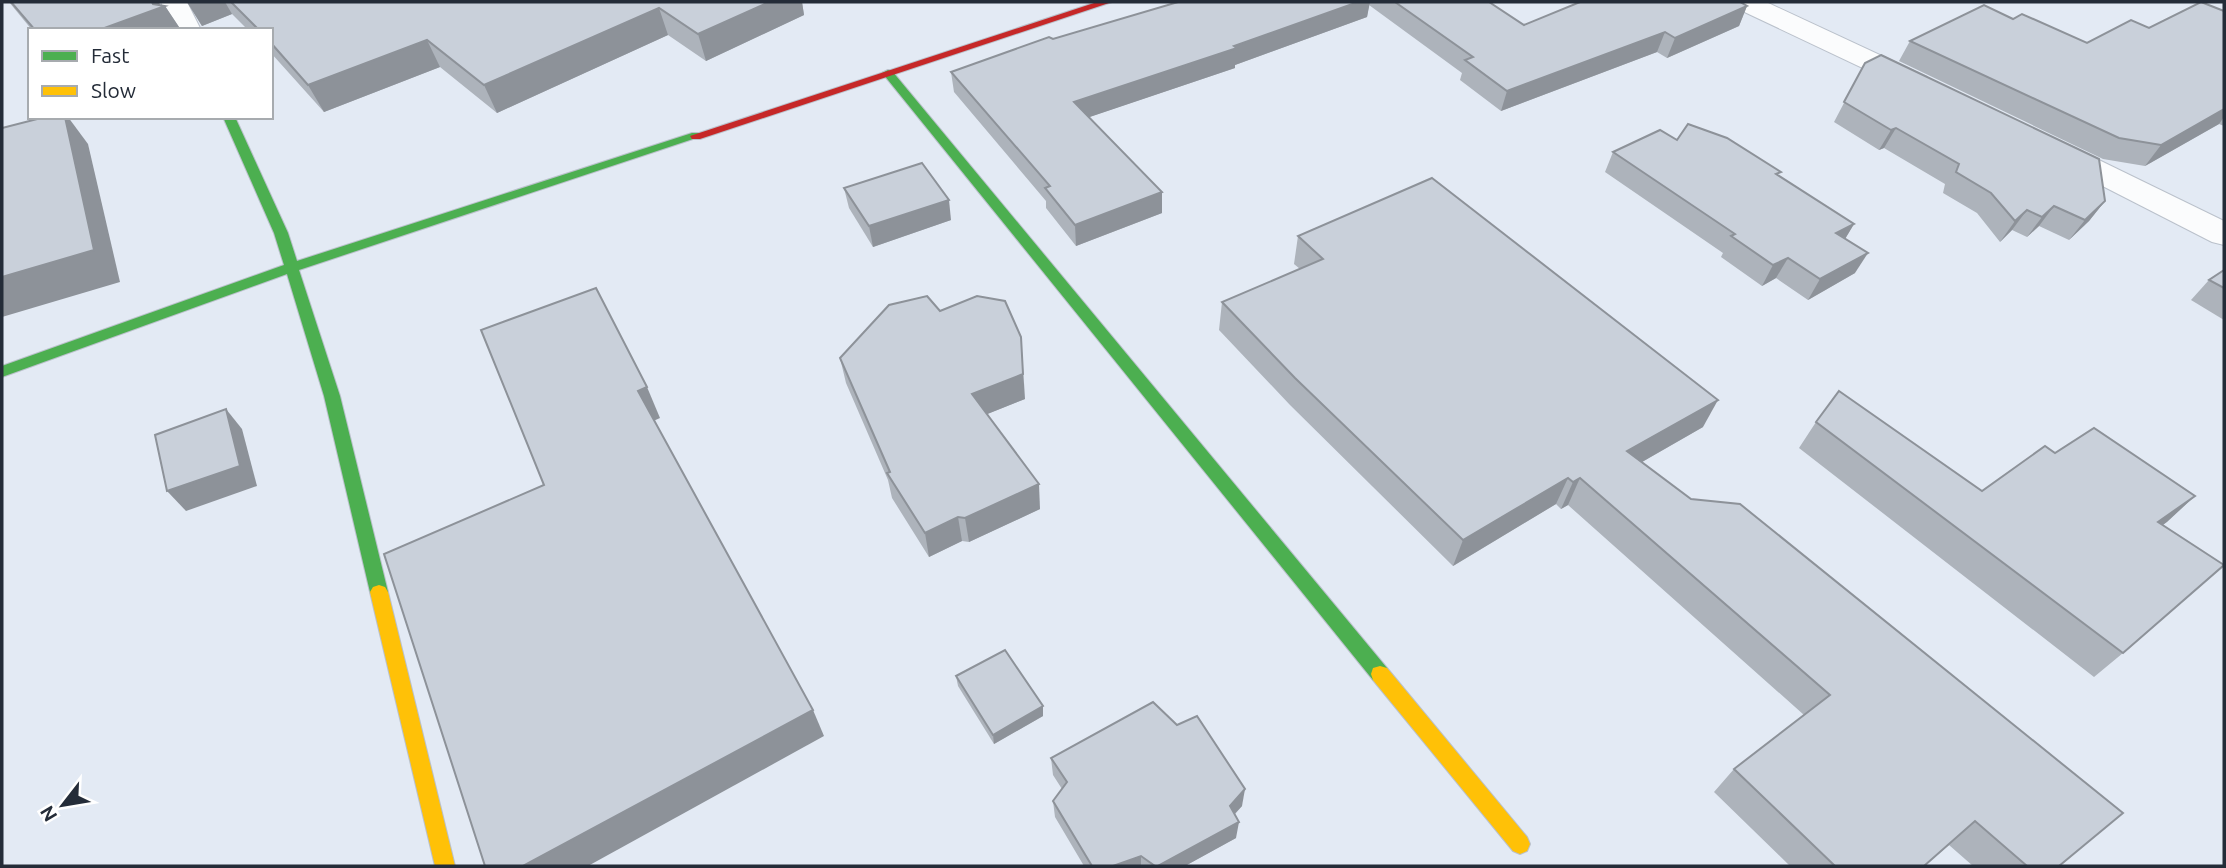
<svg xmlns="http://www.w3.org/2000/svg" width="2226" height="868" font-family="Ubuntu,sans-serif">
  <rect width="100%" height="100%" fill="#e3eaf4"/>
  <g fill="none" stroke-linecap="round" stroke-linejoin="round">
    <defs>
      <g id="street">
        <polygon points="161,2 187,2 201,30 173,30"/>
        <polygon points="1732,2 1766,2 1927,77 1931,83 1927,89 1917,92 1907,89 1736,8"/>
        <polygon points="2053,140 2064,143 2224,221 2224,245 2212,242 2042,155 2038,149 2042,143"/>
      </g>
      <g id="fast">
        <polygon points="888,70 892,71 1387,668 1389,674 1387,680 1380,682 1373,680 884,75 882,73"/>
        <polygon points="223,117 235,117 288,233 297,261 692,133 700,133 702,136 299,270 340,396 388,592 385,597 379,599 373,597 370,592 324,396 287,274 2,377 2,366 284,265 274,233"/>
      </g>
      <g id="slow">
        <polygon points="379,585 385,587 388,592 455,866 435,866 370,592 373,587"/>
        <polygon points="1380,666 1387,668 1527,837 1530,844 1527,851 1520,854 1513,851 1373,680 1371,674 1373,668"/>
      </g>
      <polygon id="jam" points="1097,2 1112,2 700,139 692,139 690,136"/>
    </defs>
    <use href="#street" stroke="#bac1cb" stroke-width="2"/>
    <use href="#fast" stroke="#bac1cb" stroke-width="2"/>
    <use href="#slow" stroke="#bac1cb" stroke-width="2"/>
    <use href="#jam" stroke="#bac1cb" stroke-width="2"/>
    <use href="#street" fill="#fbfcfd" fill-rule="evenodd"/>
    <use href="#fast" fill="#4caf50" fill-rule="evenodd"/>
    <use href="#slow" fill="#ffc107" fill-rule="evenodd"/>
    <use href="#jam" fill="#c62828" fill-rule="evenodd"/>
  </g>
  <g fill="#adb3bb">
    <polygon points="9,2 159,2 160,5 165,6 181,30 32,30"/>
    <polygon points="187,2 802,2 804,15 706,61 668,35 497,113 440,67 324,112 271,53 271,30 248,30 232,14 202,26"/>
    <polygon points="1178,2 1489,2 1524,25 1747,6 1739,26 1667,58 1657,52 1501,111 1460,80 1462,73 1369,5 1367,17 1235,65 1235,68 1089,117 1162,213 1076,246 1046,208 1046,201 954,92 951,72 1053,39"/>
    <polygon points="2224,11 2224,126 2219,124 2145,166 2103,159 1899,61 1910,41 2013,19 2087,43"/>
    <polygon points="1865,63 2105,201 2089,221 2069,240 2039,226 2027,237 2012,230 2000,242 1977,213 1943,193 1945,184 1884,148 1879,150 1834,122"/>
    <polygon points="1677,140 1779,176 1854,224 1845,239 1855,273 1808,300 1776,278 1762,286 1721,257 1723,253 1605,172 1613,152"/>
    <polygon points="844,188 951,220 873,247 849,208"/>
    <polygon points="1298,236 1703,427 1642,462 2059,866 1973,866 1949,845 1924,866 1790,866 1714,792 1734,769 1804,715 1568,505 1561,509 1556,504 1453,566 1290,405 1219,330 1222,302 1300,269 1294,264"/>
    <polygon points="2224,270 2224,320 2191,300 2209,280"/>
    <polygon points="940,311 1025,399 987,414 1040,509 969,542 962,541 929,557 892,498 888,480 846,383 840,358"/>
    <polygon points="1816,422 1982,491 2055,453 2195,496 2163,525 2123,653 2094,677 1799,448"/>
    <polygon points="956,676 1043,706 1043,716 994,744 958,686"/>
    <polygon points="1051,758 1242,806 1235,814 1236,838 1185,866 1084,866 1055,817 1053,801 1062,789 1053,775"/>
  </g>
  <g fill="#8d9299">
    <polygon points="152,2 159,2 161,8 165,6 181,30 99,30"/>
    <polygon points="187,2 225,2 232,14 202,26"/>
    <polygon points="769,2 802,2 804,15 706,61 698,34"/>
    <polygon points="1358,2 1370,2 1367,17 1235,65 1235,68 1075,122 1074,102"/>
    <polygon points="1747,6 1739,26 1667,58 1675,38"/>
    <polygon points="659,8 668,35 497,113 484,85"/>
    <polygon points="1665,32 1657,52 1501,111 1507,91"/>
    <polygon points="427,40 440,67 324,112 308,85"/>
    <polygon points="2224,109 2224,117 2219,124 2145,166 2161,145"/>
    <polygon points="65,117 68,117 88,144 120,282 2,317 2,277"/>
    <polygon points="1896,128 1884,148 1879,150 1891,130"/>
    <polygon points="1162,192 1162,213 1076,246 1075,225"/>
    <polygon points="949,200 951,220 873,247 869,226"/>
    <polygon points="2105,201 2089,221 2069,240 2085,220"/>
    <polygon points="2054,206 2039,226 2027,237 2042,217"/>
    <polygon points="2027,210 2012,230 2000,242 2015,221"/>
    <polygon points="1854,224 1842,244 1836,233"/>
    <polygon points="1868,253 1855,273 1808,300 1820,279"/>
    <polygon points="1788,258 1776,278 1762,286 1773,265"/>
    <polygon points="1021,337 1025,399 975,419 972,394"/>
    <polygon points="647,387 660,418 651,422 638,391"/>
    <polygon points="1718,400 1703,427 1614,478 1627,451"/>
    <polygon points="226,409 242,429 257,486 186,511 167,491"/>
    <polygon points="1568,478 1556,504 1453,566 1463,540"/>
    <polygon points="1580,478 1568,505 1561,509 1573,482"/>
    <polygon points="1039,484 1040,509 969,542 965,518"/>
    <polygon points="2195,496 2167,522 2131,547 2158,522"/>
    <polygon points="958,517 962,541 929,557 925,533"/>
    <polygon points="1043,706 1043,716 994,744 993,735"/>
    <polygon points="813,710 824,736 588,866 523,866"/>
    <polygon points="1245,789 1242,806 1227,822 1230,806"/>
    <polygon points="1239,822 1236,838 1185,866 1158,866"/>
    <polygon points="1141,856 1141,866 1113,866"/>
  </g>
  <g fill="#c9d0da" stroke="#8d9299" stroke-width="2">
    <polygon points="11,2 152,2 153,4 165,6 99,30 35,30"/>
    <polygon points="231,2 769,2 698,34 659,8 484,85 427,40 308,85 271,43 271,30 259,30"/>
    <polygon points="1178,2 1358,2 1234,46 1237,48 1074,102 1162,192 1075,225 1045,188 1050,186 951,72 1049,37 1053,39"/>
    <polygon points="1395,2 1489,2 1524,25 1580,2 1740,2 1747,6 1675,38 1665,32 1507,91 1465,60 1473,57"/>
    <polygon points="2201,2 2224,11 2224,109 2161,145 2119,138 1910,41 1984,5 2013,19 2022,14 2087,43 2131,20 2149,28"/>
    <polygon points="1881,55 2099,159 2105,201 2085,220 2054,206 2042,217 2027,210 2015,221 1991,193 1956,172 1959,164 1896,128 1891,130 1844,102 1865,63"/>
    <polygon points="45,117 65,117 94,250 2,277 2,128"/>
    <polygon points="1688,124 1727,138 1781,172 1776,174 1854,224 1836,233 1868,253 1820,279 1788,258 1773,265 1731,236 1735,234 1613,152 1660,130 1677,140"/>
    <polygon points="922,163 949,200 869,226 844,188"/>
    <polygon points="1432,178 1718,400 1627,451 1691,499 1740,504 2123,813 2059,866 2027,866 1975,821 1924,866 1835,866 1734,769 1830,695 1580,478 1573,482 1568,478 1463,540 1295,378 1222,302 1323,259 1298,236"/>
    <polygon points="2224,270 2224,288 2209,280"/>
    <polygon points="596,288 647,387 638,391 813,710 523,866 485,866 384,554 544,485 481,330"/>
    <polygon points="927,296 940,311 977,296 1005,301 1021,337 1023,374 972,394 1039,484 965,518 958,517 925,533 887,473 890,472 840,358 889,305"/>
    <polygon points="1839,391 1982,491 2045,446 2055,453 2094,428 2195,496 2158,522 2224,565 2123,653 1816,422"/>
    <polygon points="226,409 240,466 167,491 155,435"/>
    <polygon points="1005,650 1043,706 993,735 956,676"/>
    <polygon points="1153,702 1177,725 1197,716 1245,789 1230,806 1239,822 1158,866 1155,866 1141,856 1113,866 1092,866 1053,801 1067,782 1051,758"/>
  </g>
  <rect width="2226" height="868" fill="none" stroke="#242c38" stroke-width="7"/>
  <rect x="28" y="28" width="245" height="91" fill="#ffffff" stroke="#a7abaf" stroke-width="2"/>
  <rect x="42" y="51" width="35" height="10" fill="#4caf50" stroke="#a7abaf" stroke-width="2"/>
  <text x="91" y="63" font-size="21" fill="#242c38">Fast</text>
  <rect x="42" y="86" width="35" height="10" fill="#ffc107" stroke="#a7abaf" stroke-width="2"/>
  <text x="91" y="98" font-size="21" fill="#242c38">Slow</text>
  <g transform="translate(63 805) rotate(239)" stroke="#ffffff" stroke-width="5" paint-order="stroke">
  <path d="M0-5L12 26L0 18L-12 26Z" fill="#242c38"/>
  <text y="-10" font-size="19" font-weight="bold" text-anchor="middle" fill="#242c38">N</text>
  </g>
</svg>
